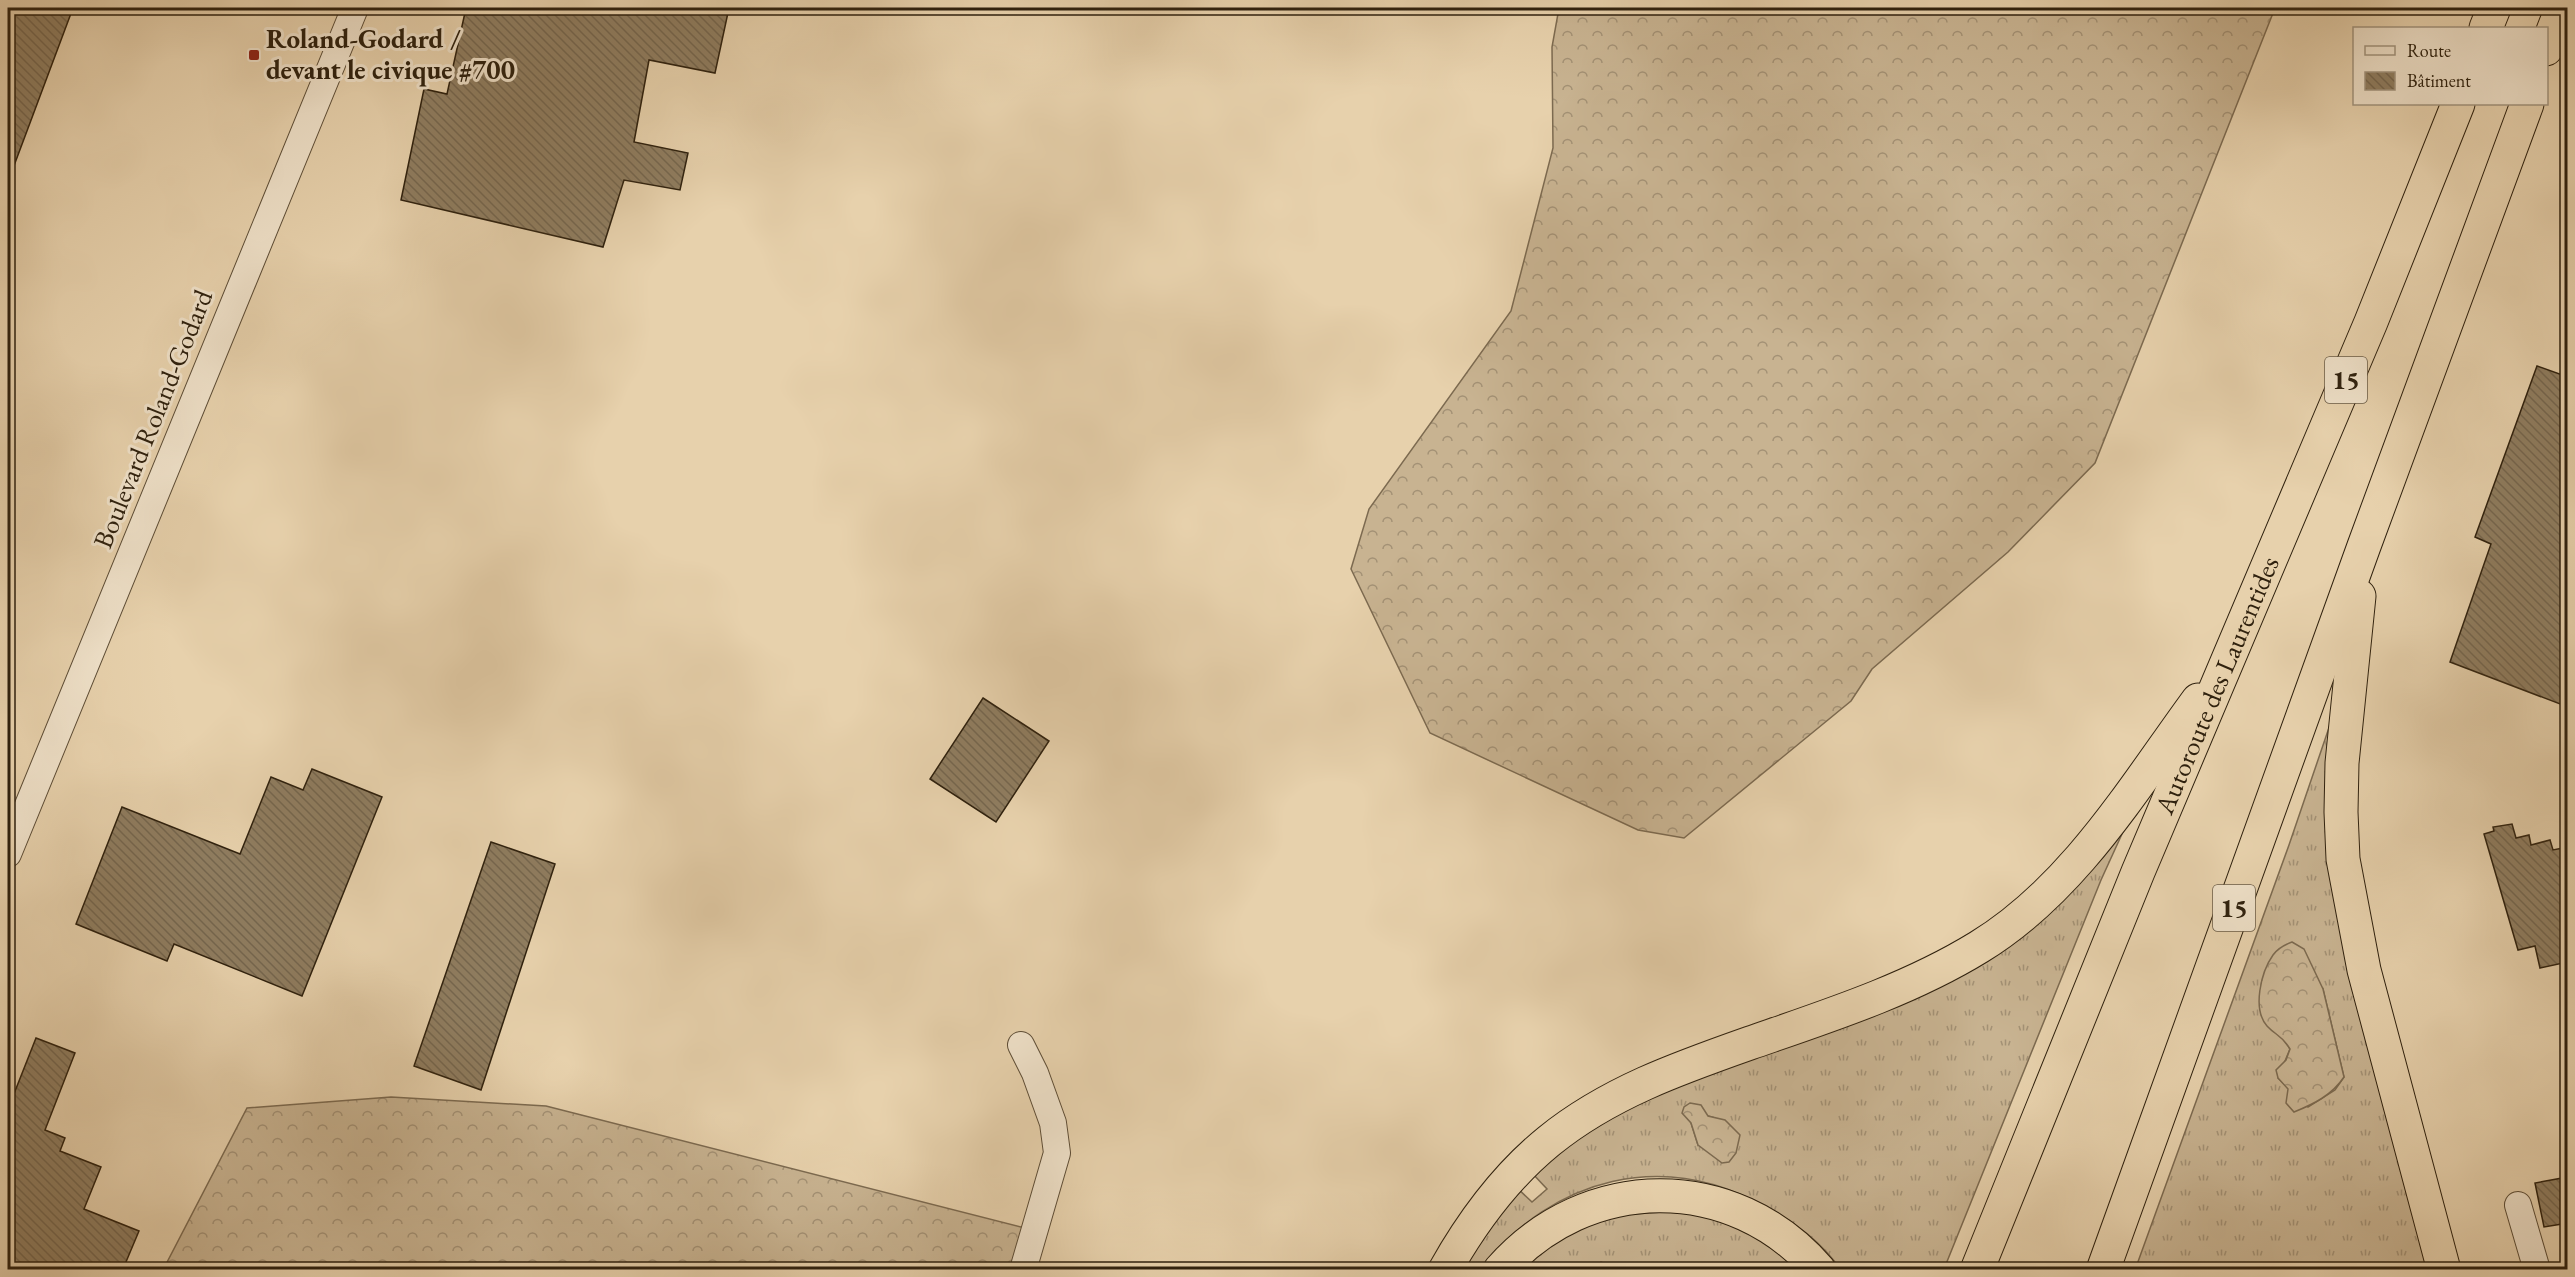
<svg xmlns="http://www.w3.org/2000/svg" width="2575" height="1277" font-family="'EB Garamond',serif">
  <defs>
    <pattern id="grass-tufts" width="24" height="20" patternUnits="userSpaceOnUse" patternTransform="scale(1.5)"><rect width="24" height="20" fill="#c8b391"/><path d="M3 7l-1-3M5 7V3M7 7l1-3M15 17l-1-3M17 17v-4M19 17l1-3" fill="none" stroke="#a39175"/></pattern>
    <pattern id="forest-crowns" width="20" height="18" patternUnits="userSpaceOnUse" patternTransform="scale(1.5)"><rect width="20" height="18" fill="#c8b391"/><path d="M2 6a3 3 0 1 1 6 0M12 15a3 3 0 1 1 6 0" fill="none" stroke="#a39175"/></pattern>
    <pattern id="building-back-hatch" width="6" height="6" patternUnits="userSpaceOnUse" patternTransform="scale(1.5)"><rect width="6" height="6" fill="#8f7d60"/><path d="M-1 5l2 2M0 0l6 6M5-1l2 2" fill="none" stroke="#75664e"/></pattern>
  </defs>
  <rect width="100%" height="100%" fill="#e7d1ac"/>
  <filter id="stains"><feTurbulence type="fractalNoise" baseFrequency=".00333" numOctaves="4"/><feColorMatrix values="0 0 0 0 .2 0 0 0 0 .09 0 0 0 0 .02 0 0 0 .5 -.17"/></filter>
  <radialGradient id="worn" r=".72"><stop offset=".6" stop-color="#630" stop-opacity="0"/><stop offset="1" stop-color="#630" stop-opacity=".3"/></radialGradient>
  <g fill="url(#grass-tufts)" stroke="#7c6a50" stroke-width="1.5" fill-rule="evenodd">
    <path d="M2334,713L2333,734L2431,1269L2135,1270L2289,845ZM2323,989L2344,1077L2335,1090L2308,1107L2278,1078L2290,1049L2282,1036Z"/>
    <path d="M2127,823L2101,880L1944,1269H1840C1823,1244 1795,1222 1768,1208C1663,1148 1554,1177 1480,1269L1459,1270L1517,1188L1532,1202L1547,1189L1532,1173C1567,1141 1607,1117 1649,1097L1910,999ZM1708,1116L1715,1118L1698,1145L1691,1123Z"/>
    <polygon points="1690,1210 1753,1234 1799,1269 1612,1270 1612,1266 1601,1262 1592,1269 1519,1270 1558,1237 1607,1216"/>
  </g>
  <g fill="url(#forest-crowns)" stroke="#7c6a50" stroke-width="1.5">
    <polygon points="1559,8 2275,8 2095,463 2008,552 1872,669 1851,701 1684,838 1638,830 1430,733 1351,569 1369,509 1511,311 1553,148 1552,47"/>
    <path d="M2292,942L2304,949L2323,989L2344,1077C2332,1095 2314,1104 2294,1112L2286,1103L2288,1089L2278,1078L2276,1070L2286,1060L2290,1049C2281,1034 2276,1036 2267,1026C2252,1009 2261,972 2273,955C2278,948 2284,945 2292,942Z"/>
    <polygon points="391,1097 546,1106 1025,1228 1014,1270 163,1270 247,1108"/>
    <polygon points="1690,1103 1701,1105 1708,1116 1725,1120 1740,1135 1736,1153 1729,1162 1722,1163 1698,1145 1691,1123 1682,1113 1684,1107"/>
  </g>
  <g fill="url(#building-back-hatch)" stroke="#2f210e" stroke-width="1.5">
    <polygon points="8,8 73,8 9,179 8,179"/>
    <polygon points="466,8 729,8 715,73 649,60 634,142 688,153 680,190 624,180 603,247 401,200 424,89 447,94"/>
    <polygon points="2537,366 2568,377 2568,707 2450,662 2491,544 2475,537"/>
    <polygon points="983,698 1049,741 996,822 930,779"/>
    <polygon points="312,769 382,797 302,996 174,944 167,961 76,924 122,807 240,854 271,777 303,790"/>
    <polygon points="2512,824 2516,838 2529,835 2531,845 2550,840 2553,850 2568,847 2568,962 2540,968 2535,946 2518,950 2484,834 2494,831 2493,827"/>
    <polygon points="491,842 555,864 481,1090 414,1066"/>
    <polygon points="36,1038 75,1053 45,1130 65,1138 60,1151 101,1167 84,1209 139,1231 123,1269 8,1269 8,1109"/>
    <polygon points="2568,1177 2568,1223 2544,1227 2535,1183"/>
  </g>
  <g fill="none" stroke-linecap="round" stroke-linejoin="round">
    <defs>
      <g id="minor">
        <polyline points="8,854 355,8"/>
        <polyline points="1021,1045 1035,1073 1053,1123 1057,1153 1023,1270"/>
        <polyline points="2518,1205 2537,1270"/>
      </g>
      <g id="highway">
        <polyline points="2486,28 2494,8"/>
        <polyline points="2546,49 2562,8"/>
        <polyline points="2359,596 2342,763 2341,812 2343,859 2364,970 2444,1270"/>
        <path d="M1445,1270C1472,1222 1506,1176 1549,1141C1608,1093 1679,1068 1750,1043C1828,1016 1909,990 1979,947C2074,889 2134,787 2198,700"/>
        <path d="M1500,1270C1586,1172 1733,1170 1819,1270"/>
        <path id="s1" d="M1977,1270L2138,872L2371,322L2458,104"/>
        <polyline points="2103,1270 2364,546 2527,104"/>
      </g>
    </defs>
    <use href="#minor" stroke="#5d4d36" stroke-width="28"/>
    <use href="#highway" stroke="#2f210e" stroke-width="35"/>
    <use href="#minor" stroke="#efe1c9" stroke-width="26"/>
    <use href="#highway" stroke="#e7d1ac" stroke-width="33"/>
  </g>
  <rect fill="#8f2418" stroke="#efe1c9" stroke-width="2" x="248" y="49" width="12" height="12" rx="3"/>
  <g text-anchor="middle" stroke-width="6" stroke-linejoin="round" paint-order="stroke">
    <g fill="#efe1c9" stroke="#695b46" stroke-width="1.5">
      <rect x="2325" y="357" width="42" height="46" rx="4.5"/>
      <rect x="2213" y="885" width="42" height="46" rx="4.5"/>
    </g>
    <g font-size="26" font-weight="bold" fill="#2f210e">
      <text x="2346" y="389">15</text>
      <text x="2234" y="917">15</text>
    </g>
    <g font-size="27" font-weight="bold" fill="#2f210e" stroke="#efe1c9" text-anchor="start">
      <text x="266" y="48">Roland-Godard /<tspan x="266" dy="31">devant le civique #700</tspan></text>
    </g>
    <g font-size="27" fill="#2f210e" stroke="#efe1c9">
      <text transform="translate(153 419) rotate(-68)" y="9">Boulevard Roland-Godard</text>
      <text dy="9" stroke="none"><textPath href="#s1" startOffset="632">Autoroute des Laurentides</textPath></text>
    </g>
  </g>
  <rect width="2575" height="1277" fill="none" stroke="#e7d1ac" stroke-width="30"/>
  <rect x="9" y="9" width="2557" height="1259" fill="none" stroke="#2f210e" stroke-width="3"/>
  <rect x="15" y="15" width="2545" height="1247" fill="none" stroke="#2f210e" stroke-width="1.5"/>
  <rect x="2353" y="27" width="195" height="78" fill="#efe1c9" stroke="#a2947e" stroke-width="1.5"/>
  <rect x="2365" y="46" width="30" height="9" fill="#efe1c9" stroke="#a2947e" stroke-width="1.5"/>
  <text x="2407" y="57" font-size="18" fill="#2f210e">Route</text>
  <rect x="2365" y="72" width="30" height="18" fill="url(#building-back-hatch)" stroke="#a2947e" stroke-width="1.5"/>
  <text x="2407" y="87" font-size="18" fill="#2f210e">Bâtiment</text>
  <rect width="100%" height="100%" filter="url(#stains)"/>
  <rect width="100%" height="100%" fill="url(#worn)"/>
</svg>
